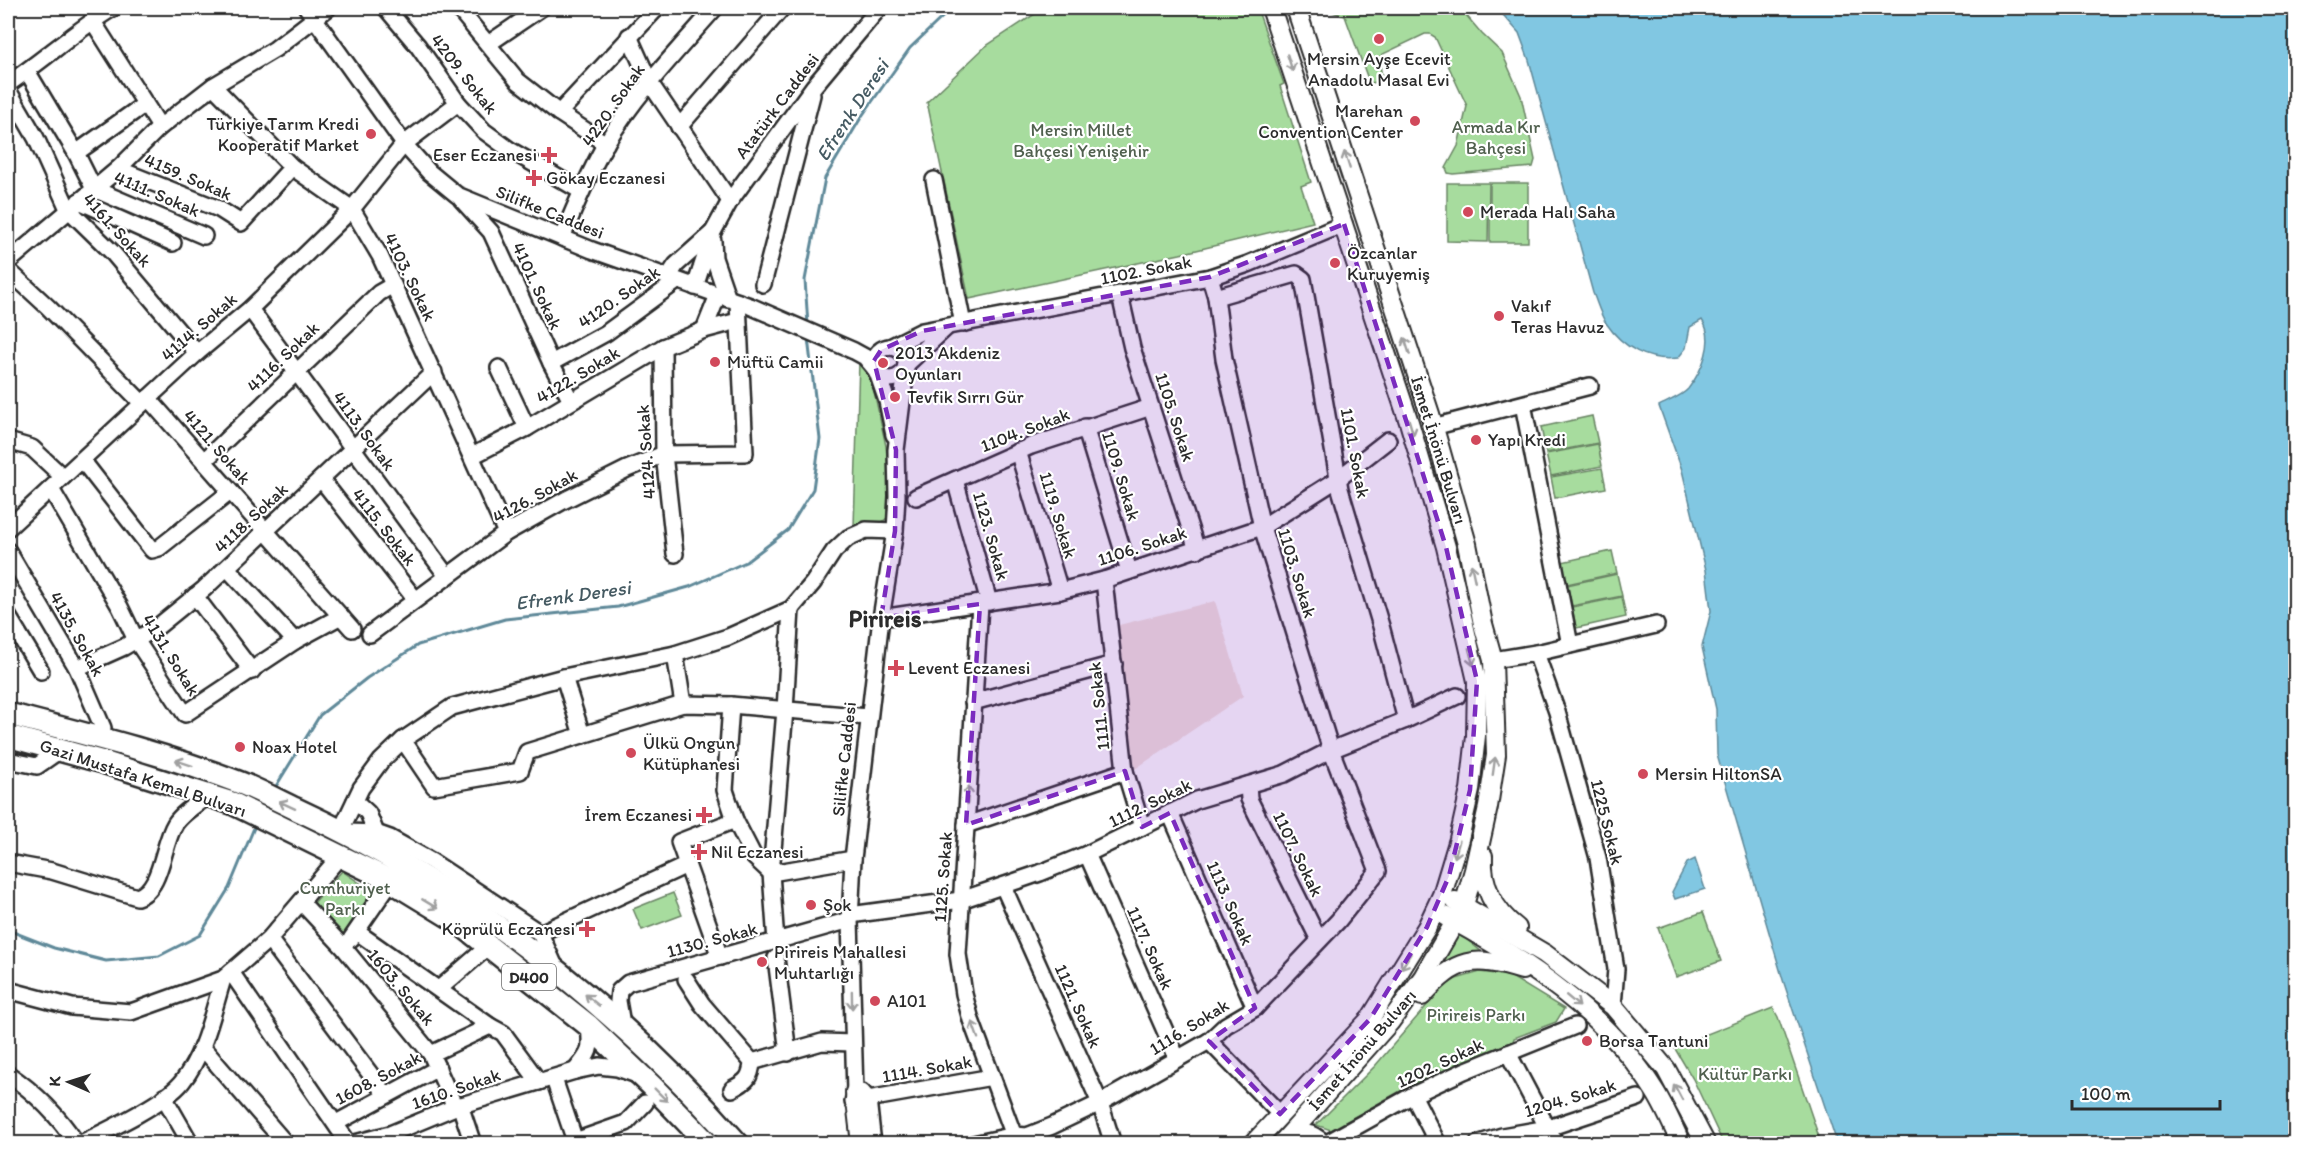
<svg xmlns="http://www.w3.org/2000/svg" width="2303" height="1151" font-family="Itim,sans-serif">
  <rect width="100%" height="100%" fill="#fff"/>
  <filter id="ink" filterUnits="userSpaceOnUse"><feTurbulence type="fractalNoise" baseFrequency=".0167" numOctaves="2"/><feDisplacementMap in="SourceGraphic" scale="12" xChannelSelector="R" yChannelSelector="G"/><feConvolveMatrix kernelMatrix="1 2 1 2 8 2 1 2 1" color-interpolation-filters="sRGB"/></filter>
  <g filter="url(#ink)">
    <polygon fill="#f4e4de" points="1215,601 1243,696 1135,769 1115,626"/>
    <g fill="#a7dc9e" stroke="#698464" stroke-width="1.5">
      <polygon points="1044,8 1257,8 1284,84 1280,86 1311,182 1301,186 1313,222 1180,254 969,299 927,102 986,46"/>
      <polygon points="1320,8 1460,8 1482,34 1502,53 1521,96 1535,160 1533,167 1453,174 1448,173 1446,168 1458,146 1467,106 1435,37 1430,34 1425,34 1383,54 1379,58 1382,77 1379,81 1372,83 1368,79 1345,16"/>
      <polygon points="1447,183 1489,183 1488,242 1447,241"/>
      <rect x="1490" y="183" width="38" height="59"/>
      <polygon points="859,361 870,373 886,446 889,476 887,518 878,525 854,526"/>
      <polygon points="1592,416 1598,443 1546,453 1541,427"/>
      <polygon points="1598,444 1602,466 1551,476 1546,454"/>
      <polygon points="1602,468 1606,488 1555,498 1551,477"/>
      <polygon points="1612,551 1617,573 1567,584 1562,562"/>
      <polygon points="1617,574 1622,596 1572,606 1567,585"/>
      <polygon points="1622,597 1626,617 1576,628 1572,607"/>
      <polygon points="342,871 376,894 341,937 312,905"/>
      <polygon points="673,893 682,915 642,930 633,909"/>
      <polygon points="1703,912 1721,961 1676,977 1658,928"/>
      <polygon points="1459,933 1489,958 1435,972"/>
      <polygon points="1480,972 1510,976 1564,1009 1556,1022 1514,1038 1512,1045 1413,1084 1331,1130 1316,1125 1375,1066 1441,989 1456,979"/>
      <polygon points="1773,1008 1778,1017 1821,1143 1723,1143 1693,1079 1674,1047"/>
    </g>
    <g fill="#81c7e2" stroke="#5f8999" stroke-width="1.5">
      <path d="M1497,8H2295V1143H1837L1783,980L1717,755L1716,709L1702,647L1711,611L1706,570L1682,470L1659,406C1668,401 1682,396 1688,389C1702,371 1716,340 1702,320L1690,327L1686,348L1678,358C1648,362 1623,348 1606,323C1600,314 1597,302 1593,293L1529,60L1519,33Z"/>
      <polygon points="1695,859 1705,889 1675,899 1672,892 1687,863"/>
    </g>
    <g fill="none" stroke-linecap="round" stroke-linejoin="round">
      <g stroke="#5f8999" stroke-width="3">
        <polyline points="808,325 805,280 825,178 862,116 910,48 952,8"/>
        <polyline points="273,791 320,715 367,678 418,645 505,619 618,607 689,587 746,562 788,530 813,489 820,439 808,338"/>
        <polyline points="8,930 54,948 106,961 159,956 200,935 229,888 256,823"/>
      </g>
      <defs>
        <g id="minor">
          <polyline points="307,8 404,144 429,172 457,195 592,250 750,306 854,351 865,357 875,369"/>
          <polyline points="386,8 418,46 458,103 484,131 510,150 581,191"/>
          <polyline points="458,8 518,81 559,113 606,144"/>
          <polyline points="92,20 160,127"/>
          <polyline points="629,36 650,83 730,201"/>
          <polyline points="488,44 541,8"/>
          <polyline points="27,71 76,153 94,189 204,236"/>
          <path d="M8,84C44,60 76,30 113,8"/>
          <polyline points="213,86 292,167 352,209 380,256 506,533"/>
          <polyline points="8,90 36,138 68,209 112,252 197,353"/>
          <polyline points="559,113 657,8"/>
          <polyline points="679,127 782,8"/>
          <polyline points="76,153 145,104"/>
          <polyline points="118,169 219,209 241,223 292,167"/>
          <polyline points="934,180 963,324"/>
          <polyline points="461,199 491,232 551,363 571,401"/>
          <polyline points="79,201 173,243"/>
          <path d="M562,238C575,206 588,175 605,145C635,95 677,51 715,8"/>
          <polyline points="713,241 714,258 728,299"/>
          <polyline points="8,262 118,169 160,127 213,86 275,49 328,8"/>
          <polyline points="8,270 48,307 142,403"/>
          <polyline points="668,277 676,265 713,232"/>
          <polyline points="763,284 812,95"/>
          <polyline points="695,287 713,232 730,201 814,86 879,8"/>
          <polyline points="718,295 704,330 738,321"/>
          <polyline points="1120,295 1132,348 1197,550"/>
          <polyline points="1216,297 1296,274 1303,279 1340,489 1381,626 1406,720"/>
          <polyline points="250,309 447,576"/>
          <circle cx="890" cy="363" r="16"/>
          <polyline points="663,347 664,454 675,554"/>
          <polyline points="890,347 922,331 1210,277 1248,264 1344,224"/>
          <polyline points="551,363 606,333 677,281"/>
          <polyline points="907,364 947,327"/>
          <polyline points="499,368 527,428"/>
          <polyline points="878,375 887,401 894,435"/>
          <polyline points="148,398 352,629"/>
          <polyline points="1523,404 1570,645"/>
          <polyline points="1085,427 1129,571"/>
          <polyline points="1433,427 1590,386"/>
          <polyline points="8,441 32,448 63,477"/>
          <polyline points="1018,451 1060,591"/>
          <polyline points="472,456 527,428 663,347 704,330"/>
          <polyline points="82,460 152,550 159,548 230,492"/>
          <polyline points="204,461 379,293 393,285"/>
          <polyline points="321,479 415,599"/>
          <polyline points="955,480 989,602"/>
          <polyline points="51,489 120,607 136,640 185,714 295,641 341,616"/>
          <polyline points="916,497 1031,446 1151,407"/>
          <polyline points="8,528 197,353 250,309 352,209 404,144 458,103"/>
          <polyline points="8,551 77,668 103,728 101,738"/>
          <polyline points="227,568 295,641"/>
          <polyline points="1104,580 1125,771 1142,827"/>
          <polyline points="195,596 252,671"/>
          <polyline points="980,604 958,954 964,994 971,1020 1017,1144"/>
          <polyline points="8,616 41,671"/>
          <polyline points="881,618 1060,591 1104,580 1262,527 1338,479 1388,440"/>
          <polyline points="370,634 506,533 565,500 627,469 664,454 745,453 738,302"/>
          <polyline points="1536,653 1557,712 1598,858 1616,969 1613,1006"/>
          <polyline points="675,654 683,704"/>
          <polyline points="1493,660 1536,653 1656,625"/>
          <polyline points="77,668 124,647 156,628 204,589 434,372"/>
          <polyline points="564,677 582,735"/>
          <polyline points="973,702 1114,664"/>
          <polyline points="731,705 725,790 735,820 754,857 771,873 853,859"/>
          <polyline points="403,740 434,786 520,771 527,752 683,704 731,705 868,717"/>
          <polyline points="8,760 37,766 60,750"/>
          <polyline points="1248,785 1249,799 1319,940"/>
          <polyline points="355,801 368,813 376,833"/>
          <polyline points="1170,813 1255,1008"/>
          <polyline points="966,825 1125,771"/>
          <polyline points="341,830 361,788 381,761 403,740 452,707 564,677 675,654 728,637 791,609 813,583 834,551 848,538 866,530 895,531"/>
          <polyline points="348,832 376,833 390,838 431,861 540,933 557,971"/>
          <polyline points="1087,854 1177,1058"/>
          <path d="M8,863L52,871L137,897C162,890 162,845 175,824C182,813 197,804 208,796"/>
          <polyline points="1003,886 1100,1103 1113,1144"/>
          <polyline points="301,902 344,948 431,1054 455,1107"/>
          <polyline points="850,915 961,900 1040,873 1087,854 1197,800 1284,774 1331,750 1406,720 1457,696"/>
          <polyline points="357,932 490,1026 503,1033 539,1082"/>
          <polyline points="540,933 687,865"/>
          <polyline points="269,939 386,1095"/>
          <polyline points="351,939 391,881"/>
          <polyline points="776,942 771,873 785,710 791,609"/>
          <polyline points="720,957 679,842 735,820"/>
          <polyline points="776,958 788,1053"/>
          <polyline points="231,972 349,1144"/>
          <path d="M686,979L702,1004L752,1062C751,1078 746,1082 732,1089"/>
          <polyline points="439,989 490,945"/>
          <polyline points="8,990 72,1007 131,1012 223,979 269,939 341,855"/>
          <polyline points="622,1024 618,1001 619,991 628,983 850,920"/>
          <polyline points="1209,1041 1280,1114"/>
          <polyline points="202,1047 286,1144"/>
          <polyline points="1508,1053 1556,1144"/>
          <polyline points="431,1054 490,1026"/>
          <polyline points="752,1062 822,1042 853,1043"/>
          <path d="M575,1071C590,1053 592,1050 589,1026"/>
          <path d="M8,1074C36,1093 58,1115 77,1144"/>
          <polyline points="554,1079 576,1144"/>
          <polyline points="862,1092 868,1099 873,1144"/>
          <polyline points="1413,1095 1438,1144"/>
          <polyline points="164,1097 191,1144"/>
          <polyline points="868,1099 992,1077"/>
          <polyline points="853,1102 855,1092 850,920 853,859 881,618 895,531 897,496 896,450 906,369"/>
          <polyline points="460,1105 473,1144"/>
          <polyline points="336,1123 438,1068"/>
          <path d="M1287,1140C1302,1129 1312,1131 1325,1144L1413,1095L1464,1071L1575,1026"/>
          <polyline points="575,1141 626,1123 645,1103"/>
          <path d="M79,1144C104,1132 166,1103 182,1082C205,1053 212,1014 223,979"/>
          <polyline points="351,1144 390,1134 455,1107 575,1071 599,1066 617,1068 637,1075"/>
          <polyline points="973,1144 1015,1135 1027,1136 1052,1126 1100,1103 1209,1041 1226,1025 1255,1008 1338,921 1378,871 1331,750 1262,527 1224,359 1216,297 1210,277"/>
          <polyline points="1477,1144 1502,1136 1548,1128 1638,1098"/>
        </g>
        <g id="major">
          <path d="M1483,856C1481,885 1494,911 1517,928"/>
          <polyline points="1455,901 1545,954 1613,1006 1666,1069 1706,1144"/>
          <path d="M1445,916C1523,958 1606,1013 1654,1090C1665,1107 1673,1126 1681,1144"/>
          <path d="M1422,996C1456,958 1473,955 1522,970"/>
          <polyline points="855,1092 861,1144"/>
          <polyline points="1253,1144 1370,1019 1427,927 1442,895 1459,839 1470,790 1476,736 1477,681 1446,547 1409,422 1271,8"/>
          <polyline points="1281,1144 1390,1022 1423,977 1455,922 1464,905 1474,870 1488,807 1496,755 1493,660 1483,624 1467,544 1430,414 1296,8"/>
        </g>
        <g id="highway">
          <path d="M8,714C85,734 163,753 238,782C258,790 277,800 296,809C465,887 615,1004 738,1144"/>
          <polyline points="8,736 103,762 232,803 391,881 458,922 589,1026 652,1086 708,1144"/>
        </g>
      </defs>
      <use href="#minor" stroke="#2b2b2b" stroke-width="20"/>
      <use href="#major" stroke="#2b2b2b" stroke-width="22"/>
      <use href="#highway" stroke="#2b2b2b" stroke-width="26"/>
      <use href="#minor" stroke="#fff" stroke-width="15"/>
      <use href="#major" stroke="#fff" stroke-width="18"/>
      <use href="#highway" stroke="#fff" stroke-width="21"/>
    </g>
    <defs><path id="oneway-shaft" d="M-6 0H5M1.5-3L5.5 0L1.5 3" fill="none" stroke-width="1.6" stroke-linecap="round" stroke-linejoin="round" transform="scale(1.5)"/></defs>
    <g stroke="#a0a0a0">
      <use href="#oneway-shaft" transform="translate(1290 63) rotate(72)"/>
      <use href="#oneway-shaft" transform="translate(1347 160) rotate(-108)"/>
      <use href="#oneway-shaft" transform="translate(1407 346) rotate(-108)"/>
      <use href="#oneway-shaft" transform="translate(1411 427) rotate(73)"/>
      <use href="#oneway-shaft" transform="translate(1473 573) rotate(-102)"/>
      <use href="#oneway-shaft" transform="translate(1471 657) rotate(76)"/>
      <use href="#oneway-shaft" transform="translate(184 763) rotate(-161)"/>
      <use href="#oneway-shaft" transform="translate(1494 766) rotate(-82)"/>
      <use href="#oneway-shaft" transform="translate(968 795) rotate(-86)"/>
      <use href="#oneway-shaft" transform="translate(287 805) rotate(-155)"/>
      <use href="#oneway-shaft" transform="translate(1457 849) rotate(106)"/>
      <use href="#oneway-shaft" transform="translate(430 904) rotate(31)"/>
      <use href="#oneway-shaft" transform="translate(1406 961) rotate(122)"/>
      <use href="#oneway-shaft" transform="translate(592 1000) rotate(-141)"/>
      <use href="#oneway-shaft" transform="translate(852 1000) rotate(89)"/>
      <use href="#oneway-shaft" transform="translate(1573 1001) rotate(40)"/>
      <use href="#oneway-shaft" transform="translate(975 1030) rotate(-110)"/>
      <use href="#oneway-shaft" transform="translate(1678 1092) rotate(-118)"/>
      <use href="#oneway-shaft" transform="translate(661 1095) rotate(45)"/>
    </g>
  </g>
  <path fill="#7b2cbf" fill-opacity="0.2" stroke="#7b2cbf" stroke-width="4.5" stroke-dasharray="12 8" stroke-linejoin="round" d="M1344,224L1446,547L1477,681L1470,790L1449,876L1427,927L1370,1019L1280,1114L1209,1041L1255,1008L1170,813L1142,827L1125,771L966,825L980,604L881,618L895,531L896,450L874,361L881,350L922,331L1210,277Z"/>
  <g fill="#d1495b" stroke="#fff" stroke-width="2">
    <circle cx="1379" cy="39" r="6"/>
    <circle cx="1415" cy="121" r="6"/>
    <circle cx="371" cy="134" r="6"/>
    <path d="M546 146h6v6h6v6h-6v6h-6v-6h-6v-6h6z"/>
    <path d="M531 169h6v6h6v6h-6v6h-6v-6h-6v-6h6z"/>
    <circle cx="1468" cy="212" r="6"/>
    <circle cx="1335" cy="263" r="6"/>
    <circle cx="1499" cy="316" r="6"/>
    <circle cx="715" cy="362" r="6"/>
    <circle cx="883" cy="363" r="6"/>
    <circle cx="895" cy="397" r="6"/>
    <circle cx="1476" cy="440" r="6"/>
    <path d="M893 659h6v6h6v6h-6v6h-6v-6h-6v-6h6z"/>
    <circle cx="240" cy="747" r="6"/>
    <circle cx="631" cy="753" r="6"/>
    <circle cx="1643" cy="774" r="6"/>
    <path d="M701 806h6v6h6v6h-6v6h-6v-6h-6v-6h6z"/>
    <path d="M696 843h6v6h6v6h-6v6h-6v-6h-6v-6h6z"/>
    <circle cx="811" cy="905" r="6"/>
    <path d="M584 920h6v6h6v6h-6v6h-6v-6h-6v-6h6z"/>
    <circle cx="762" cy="962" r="6"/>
    <circle cx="875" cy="1001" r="6"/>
    <circle cx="1587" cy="1041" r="6"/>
  </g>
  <g text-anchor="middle" stroke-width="4.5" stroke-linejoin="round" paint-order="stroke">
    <rect fill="#fff" stroke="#6b6b6b" stroke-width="1.5" x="502" y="964" width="54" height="26" rx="4.5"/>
    <g font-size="16" font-weight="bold" fill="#2b2b2b">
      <text x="529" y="983">D400</text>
    </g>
    <g font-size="18" fill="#2b2b2b" stroke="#fff" text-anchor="start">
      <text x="1379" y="65" text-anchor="middle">Mersin Ayşe Ecevit<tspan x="1379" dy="21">Anadolu Masal Evi</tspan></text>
      <text x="1403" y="117" text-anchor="end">Marehan<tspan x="1403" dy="21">Convention Center</tspan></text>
      <text x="359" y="130" text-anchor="end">Türkiye Tarım Kredi<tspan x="359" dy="21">Kooperatif Market</tspan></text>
      <text x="537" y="161" text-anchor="end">Eser Eczanesi</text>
      <text x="546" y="184">Gökay Eczanesi</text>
      <text x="1480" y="218">Merada Halı Saha</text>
      <text x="1347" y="259">Özcanlar<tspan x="1347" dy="21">Kuruyemiş</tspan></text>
      <text x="1511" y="312">Vakıf<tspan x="1511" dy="21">Teras Havuz</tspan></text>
      <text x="895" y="359">2013 Akdeniz<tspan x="895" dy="21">Oyunları</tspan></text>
      <text x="727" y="368">Müftü Camii</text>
      <text x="907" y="403">Tevfik Sırrı Gür</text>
      <text x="1488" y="446">Yapı Kredi</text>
      <text x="908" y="674">Levent Eczanesi</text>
      <text x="643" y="749">Ülkü Ongun<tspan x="643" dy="21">Kütüphanesi</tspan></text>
      <text x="252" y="753">Noax Hotel</text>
      <text x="1655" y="780">Mersin HiltonSA</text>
      <text x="692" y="821" text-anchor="end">İrem Eczanesi</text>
      <text x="711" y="858">Nil Eczanesi</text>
      <text x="823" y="911">Şok</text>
      <text x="575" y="935" text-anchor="end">Köprülü Eczanesi</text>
      <text x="774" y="958">Pirireis Mahallesi<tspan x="774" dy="21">Muhtarlığı</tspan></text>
      <text x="887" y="1007">A101</text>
      <text x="1599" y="1047">Borsa Tantuni</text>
    </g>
    <g font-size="18" fill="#2b2b2b" stroke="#fff">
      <text transform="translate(464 74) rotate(52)" y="6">4209. Sokak</text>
      <text transform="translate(613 105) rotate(-55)" y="6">4220. Sokak</text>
      <text transform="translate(777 106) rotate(-53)" y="6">Atatürk Caddesi</text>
      <text transform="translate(188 177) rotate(23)" y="6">4159. Sokak</text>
      <text transform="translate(157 194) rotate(23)" y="6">4111. Sokak</text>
      <text transform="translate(550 212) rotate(22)" y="6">Silifke Caddesi</text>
      <text transform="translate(117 230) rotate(48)" y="6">4161. Sokak</text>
      <text transform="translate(1146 270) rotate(-11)" y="6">1102. Sokak</text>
      <text transform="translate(410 277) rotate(64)" y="6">4103. Sokak</text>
      <text transform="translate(537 286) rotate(65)" y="6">4101. Sokak</text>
      <text transform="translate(619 297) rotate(-35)" y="6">4120. Sokak</text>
      <text transform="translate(199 327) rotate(-41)" y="6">4114. Sokak</text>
      <text transform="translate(283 357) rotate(-44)" y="6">4116. Sokak</text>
      <text transform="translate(578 375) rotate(-31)" y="6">4122. Sokak</text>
      <text transform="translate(1175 417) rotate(72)" y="6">1105. Sokak</text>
      <text transform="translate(1025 430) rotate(-21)" y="6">1104. Sokak</text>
      <text transform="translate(364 431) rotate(54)" y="6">4113. Sokak</text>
      <text transform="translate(217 447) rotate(49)" y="6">4121. Sokak</text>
      <text transform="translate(1439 450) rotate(73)" y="6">İsmet İnönü Bulvarı</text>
      <text transform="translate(646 452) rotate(-94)" y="6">4124. Sokak</text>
      <text transform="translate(1355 453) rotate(79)" y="6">1101. Sokak</text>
      <text transform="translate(1121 476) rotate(73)" y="6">1109. Sokak</text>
      <text transform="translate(535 496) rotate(-29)" y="6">4126. Sokak</text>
      <text transform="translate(1058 515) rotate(73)" y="6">1119. Sokak</text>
      <text transform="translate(251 518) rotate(-43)" y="6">4118. Sokak</text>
      <text transform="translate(384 527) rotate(52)" y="6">4115. Sokak</text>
      <text transform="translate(991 536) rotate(74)" y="6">1123. Sokak</text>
      <text transform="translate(1142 546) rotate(-18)" y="6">1106. Sokak</text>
      <text transform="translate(1297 573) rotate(73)" y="6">1103. Sokak</text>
      <text transform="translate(77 634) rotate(61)" y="6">4135. Sokak</text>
      <text transform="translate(171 655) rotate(58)" y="6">4131. Sokak</text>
      <text transform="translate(1099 706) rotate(-96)" y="6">1111. Sokak</text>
      <text transform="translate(844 759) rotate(-84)" y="6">Silifke Caddesi</text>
      <text transform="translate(143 778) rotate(18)" y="6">Gazi Mustafa Kemal Bulvarı</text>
      <text transform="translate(1150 803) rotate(-26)" y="6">1112. Sokak</text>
      <text transform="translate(1607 822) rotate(76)" y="6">1225 Sokak</text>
      <text transform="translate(1298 854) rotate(64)" y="6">1107. Sokak</text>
      <text transform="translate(943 877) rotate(-86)" y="6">1125. Sokak</text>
      <text transform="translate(1230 903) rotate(66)" y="6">1113. Sokak</text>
      <text transform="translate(712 940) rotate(-15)" y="6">1130. Sokak</text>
      <text transform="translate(1150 948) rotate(66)" y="6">1117. Sokak</text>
      <text transform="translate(401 987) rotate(50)" y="6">1603. Sokak</text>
      <text transform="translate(1078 1006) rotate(66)" y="6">1121. Sokak</text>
      <text transform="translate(1189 1027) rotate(-32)" y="6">1116. Sokak</text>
      <text transform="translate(1362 1050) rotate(-49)" y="6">İsmet İnönü Bulvarı</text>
      <text transform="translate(1440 1063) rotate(-25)" y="6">1202. Sokak</text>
      <text transform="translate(927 1069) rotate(-10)" y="6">1114. Sokak</text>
      <text transform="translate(378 1078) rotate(-28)" y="6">1608. Sokak</text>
      <text transform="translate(456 1089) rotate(-19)" y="6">1610. Sokak</text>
      <text transform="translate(1570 1098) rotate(-17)" y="6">1204. Sokak</text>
    </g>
    <g font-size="18" fill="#50604e" stroke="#fff">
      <text x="1496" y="133">Armada Kır<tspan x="1496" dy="21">Bahçesi</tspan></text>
      <text x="1081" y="136">Mersin Millet<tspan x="1081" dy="21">Bahçesi Yenişehir</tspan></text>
      <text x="345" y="894">Cumhuriyet<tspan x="345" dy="21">Parkı</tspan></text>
      <text x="1476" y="1021">Pirireis Parkı</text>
      <text x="1745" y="1080">Kültür Parkı</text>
    </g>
    <g font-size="20" font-style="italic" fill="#455a62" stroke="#fff">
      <text transform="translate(852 110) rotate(-57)" y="7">Efrenk Deresi</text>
      <text transform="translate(573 595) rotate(-8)" y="7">Efrenk Deresi</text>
    </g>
    <g font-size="24" font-weight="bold" fill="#2b2b2b" stroke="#fff">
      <text x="885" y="627">Pirireis</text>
    </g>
  </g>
  <rect width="2303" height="1151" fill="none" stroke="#fff" stroke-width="30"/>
  <rect x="15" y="15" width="2273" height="1121" fill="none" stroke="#2b2b2b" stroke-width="2" filter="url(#ink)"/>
  <g transform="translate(69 1082) rotate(273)" stroke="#ffffff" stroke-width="4.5" paint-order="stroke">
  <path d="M0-4.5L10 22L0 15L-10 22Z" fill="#2b2b2b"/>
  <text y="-9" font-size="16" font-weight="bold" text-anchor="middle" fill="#2b2b2b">K</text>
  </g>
  <path d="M2072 1100v9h148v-9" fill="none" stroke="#2b2b2b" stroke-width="3"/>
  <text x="2081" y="1100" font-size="18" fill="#2b2b2b" stroke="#ffffff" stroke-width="4.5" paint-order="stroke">100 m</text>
</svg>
